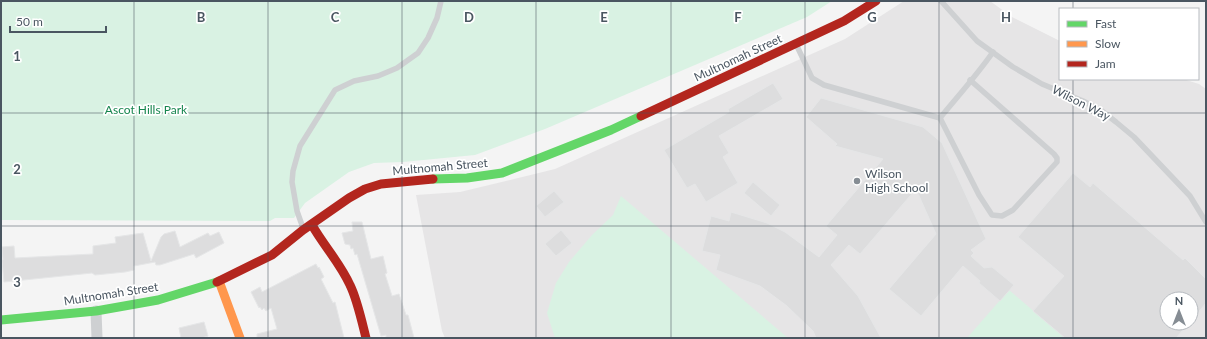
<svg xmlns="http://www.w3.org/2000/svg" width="1207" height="339" font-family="Lato,sans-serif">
  <rect width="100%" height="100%" fill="#f4f4f4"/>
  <path fill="#e6e5e6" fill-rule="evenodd" d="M904,1H990L1012,17L1060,41V79H1183L1199,84L1206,89V338H445L442,331L416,195L460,192L555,169L845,39ZM1167,299H1191V323H1167Z"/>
  <g fill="#d9f2e3">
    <polygon points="1,1 832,1 807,17 545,129 475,155 403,162 374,163 349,172 305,203 294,218 275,218 270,221 1,220"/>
    <polygon points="621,196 788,338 555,338 547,313 556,283 569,262 592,235 613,215"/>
    <polygon points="1009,290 1065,338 967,338"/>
  </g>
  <g fill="#ddddde" stroke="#e5e6e7">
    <polygon points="773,83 783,99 719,136 729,153 723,157 738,183 706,202 695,184 687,188 664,150 729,112 728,109"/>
    <polygon points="821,98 923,127 942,143 986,239 971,250 974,253 971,256 984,268 992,267 1014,285 1000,301 979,283 980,281 963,266 921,316 889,289 936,234 916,189 860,254 849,245 831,265 858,296 881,338 816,338 813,331 787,306 760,286 716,270 720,255 702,251 711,216 729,221 731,212 767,223 785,232 819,257 837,235 826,226 883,159 835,146 837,144 806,117"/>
    <polygon points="1073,173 1090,187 1093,183 1183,260 1185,258 1206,279 1206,303 1191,321 1191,299 1167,299 1167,323 1189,323 1176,338 1065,338 1033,311 1064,276 1018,237"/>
    <polygon points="753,182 780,205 771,216 744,193"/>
    <polygon points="554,191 564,202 545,217 536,206"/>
    <polygon points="352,222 362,222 371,259 383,256 387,273 385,274 392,296 399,294 406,315 408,315 414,338 386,338 386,335 381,336 357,254 355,255 353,248 351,249 350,245 345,244 342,233 353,231"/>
    <polygon points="561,230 572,243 556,256 545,244"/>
    <polygon points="175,231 180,247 208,233 210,236 219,232 224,243 196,258 194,254 160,265 156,265 155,262 134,266 134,270 125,272 95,275 92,273 4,282 2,260 3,260 2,247 14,246 15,258 93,254 93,246 116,243 115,237 143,233 151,261 161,237 164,234"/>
    <polygon points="316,264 318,268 319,267 324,277 321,279 333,303 335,302 344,338 257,338 257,334 277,329 271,308 266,311 264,308 262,310 260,307 259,308 251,292 260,287 262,292"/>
    <polygon points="204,322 208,336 201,338 181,338 179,328"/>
  </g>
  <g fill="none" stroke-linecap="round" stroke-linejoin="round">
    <g stroke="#ced0d2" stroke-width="5.5">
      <polyline points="941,1 977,41 1013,67 1042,84 1083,101 1102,111 1116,122 1134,137 1190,196 1206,222"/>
      <polyline points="796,44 812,78 824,85 940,118 979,195 992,215 1002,216 1013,210 1057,162 1057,158 1054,154 970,80"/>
      <path d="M940,118C958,96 977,75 993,52"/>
      <polyline points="303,228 297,211 292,182 293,171 300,146 335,90 354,81 378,76 397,68 418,53 428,38 437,18 441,1"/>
    </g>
    <polyline stroke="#ced0d2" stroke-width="11" points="96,311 97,338"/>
    <g stroke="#63d668" stroke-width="9">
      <polyline points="433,179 467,178 502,173 611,130 641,116"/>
      <polyline points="1,320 96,311 158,300 217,282"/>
    </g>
    <polyline stroke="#ff974d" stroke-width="9" points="219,281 240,338"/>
    <g stroke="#b3261e" stroke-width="9">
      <polyline points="641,116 844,21 876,1"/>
      <path d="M312,225C324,246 340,263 350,285C357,299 362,322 366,338"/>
      <polyline points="217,282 272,255 303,230 349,198 365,189 381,184 433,179"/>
    </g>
  </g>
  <path fill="none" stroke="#4a5661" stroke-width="1" stroke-opacity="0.55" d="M134,1V338M268,1V338M402,1V338M536,1V338M671,1V338M805,1V338M939,1V338M1073,1V9M1073,79V338M1,113H1206M1,226H1206"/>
  <circle fill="#868d94" stroke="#fff" stroke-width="1.5" cx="857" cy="181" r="4"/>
  <g text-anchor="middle" stroke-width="3.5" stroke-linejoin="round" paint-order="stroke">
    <g font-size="12" fill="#4a5661" stroke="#fff">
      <text transform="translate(738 58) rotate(-25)" y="4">Multnomah Street</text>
      <text transform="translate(1081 103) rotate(27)" y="4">Wilson Way</text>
      <text transform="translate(440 167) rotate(-5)" y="4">Multnomah Street</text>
      <text transform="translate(111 294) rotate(-9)" y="4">Multnomah Street</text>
    </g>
    <g font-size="12" fill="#17864f" stroke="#fff">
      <text x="146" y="114">Ascot Hills Park</text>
    </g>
    <g font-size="12" fill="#4a5661" stroke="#fff" text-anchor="start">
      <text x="865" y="178">Wilson<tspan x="865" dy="14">High School</tspan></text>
    </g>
  </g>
  <g font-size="13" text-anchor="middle" font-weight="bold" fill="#4a5661" stroke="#fff" stroke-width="3.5" stroke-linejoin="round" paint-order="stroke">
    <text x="201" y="22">B</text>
    <text x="335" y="22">C</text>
    <text x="469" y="22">D</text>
    <text x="604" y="22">E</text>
    <text x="738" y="22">F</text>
    <text x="872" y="22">G</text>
    <text x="1006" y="22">H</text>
    <text x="17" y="61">1</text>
    <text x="17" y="174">2</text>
    <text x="17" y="287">3</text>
  </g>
  <rect width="1207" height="339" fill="none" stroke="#4a5661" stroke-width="4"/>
  <rect x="1059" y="8" width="140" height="72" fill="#ffffff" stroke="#b7bbc0"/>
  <rect x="1067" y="21" width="20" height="6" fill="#63d668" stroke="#b7bbc0"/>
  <text x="1095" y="28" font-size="12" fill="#4a5661">Fast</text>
  <rect x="1067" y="41" width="20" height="6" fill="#ff974d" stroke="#b7bbc0"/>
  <text x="1095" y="48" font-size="12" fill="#4a5661">Slow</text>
  <rect x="1067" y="61" width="20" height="6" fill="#b3261e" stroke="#b7bbc0"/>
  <text x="1095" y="68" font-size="12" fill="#4a5661">Jam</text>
  <g transform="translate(1179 311)"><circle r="19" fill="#ffffff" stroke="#b7bbc0"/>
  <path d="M0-3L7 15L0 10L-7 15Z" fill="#868d94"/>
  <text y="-6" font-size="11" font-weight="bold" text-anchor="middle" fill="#4a5661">N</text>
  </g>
  <path d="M10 26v6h96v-6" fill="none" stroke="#4a5661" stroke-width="2"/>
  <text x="16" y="26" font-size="12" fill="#4a5661" stroke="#ffffff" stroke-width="3" paint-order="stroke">50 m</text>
</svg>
